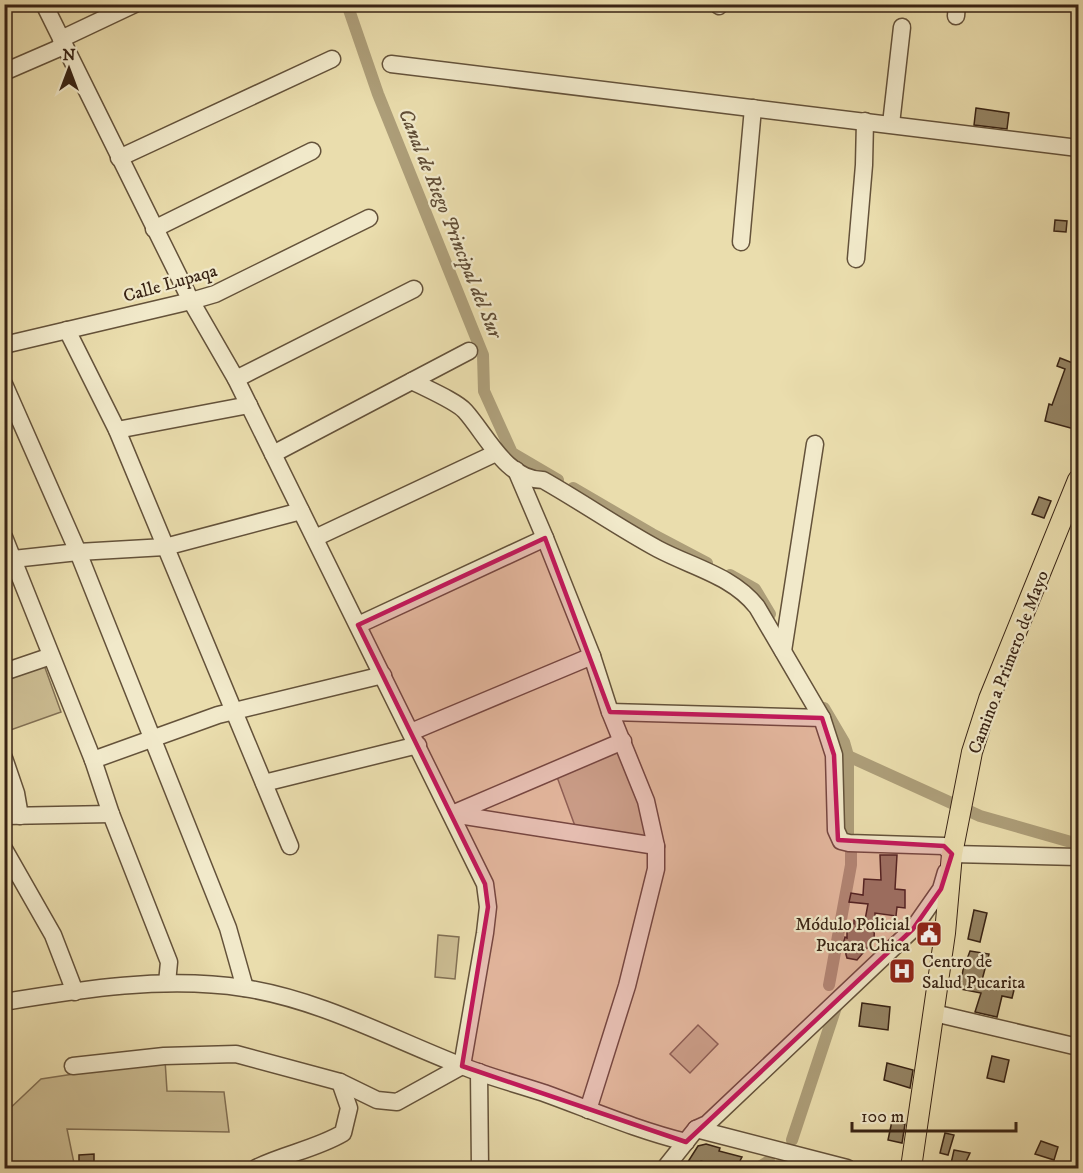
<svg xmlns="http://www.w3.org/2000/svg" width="1083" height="1173" font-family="'IM FELL DW Pica',serif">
  <rect width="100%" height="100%" fill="#eaddad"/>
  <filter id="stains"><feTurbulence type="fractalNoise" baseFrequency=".00333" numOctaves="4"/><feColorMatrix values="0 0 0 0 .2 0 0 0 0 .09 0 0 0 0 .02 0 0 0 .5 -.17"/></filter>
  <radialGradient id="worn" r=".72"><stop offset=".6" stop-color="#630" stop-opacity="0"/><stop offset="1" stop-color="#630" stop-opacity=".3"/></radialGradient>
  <g fill="#ccbd93" stroke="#827054" stroke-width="1.5">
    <polygon points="44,665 61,712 5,732 4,679"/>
    <polygon points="618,749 642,806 649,838 575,826 557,777"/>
    <polygon points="438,935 459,937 455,979 435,977"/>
    <polygon points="698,1025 718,1044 690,1073 670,1054"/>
    <polygon points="165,1060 167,1091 224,1092 229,1132 67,1129 75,1168 5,1168 5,1113 41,1079"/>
  </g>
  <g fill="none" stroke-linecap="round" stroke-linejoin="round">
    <g stroke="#ad9e79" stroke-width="12">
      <polyline points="347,4 378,94 483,355 484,391 512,453 558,480"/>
      <polyline points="573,488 652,534 707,563"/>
      <polyline points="730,575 755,589 770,614"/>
      <polyline points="824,708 844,742 848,756 980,816 1078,844"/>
      <polyline points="829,985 851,865 851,849 848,837 848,756"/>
      <polyline points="792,1140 836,1007"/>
      <polyline points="758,1168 769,1161"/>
    </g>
  </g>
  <g fill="#958464" stroke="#382314" stroke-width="1.5">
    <polygon points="976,108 1009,113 1007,129 974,125"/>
    <polygon points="1055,220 1067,221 1066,232 1054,231"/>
    <polygon points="1060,358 1078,365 1078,430 1045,421 1049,404 1052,405 1065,369 1057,366"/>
    <polygon points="1039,497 1051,501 1044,518 1032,514"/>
    <polygon points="880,855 897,855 895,889 905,890 905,908 897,907 896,916 875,913 874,940 857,960 847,958 843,944 845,937 847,938 847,924 854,924 854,920 865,920 868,904 849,902 851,893 863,895 864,879 881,880"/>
    <polygon points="974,910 987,913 980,942 968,939"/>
    <polygon points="970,951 989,954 982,980 1015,986 1012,998 1002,996 997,1017 975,1012 981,993 960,989 963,970"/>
    <polygon points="862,1003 890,1007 888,1030 859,1026"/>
    <polygon points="992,1056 1009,1060 1004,1082 987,1078"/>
    <polygon points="887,1063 913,1070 910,1088 884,1080"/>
    <polygon points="892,1121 905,1124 902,1143 888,1140"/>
    <polygon points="945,1133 954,1135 948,1155 940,1153"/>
    <polygon points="1041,1141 1058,1147 1054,1160 1035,1154"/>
    <polygon points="706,1144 720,1148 719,1151 742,1157 736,1168 727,1168 701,1161 696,1168 684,1168 698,1146"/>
    <polygon points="954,1150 970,1153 963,1168 950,1168"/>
    <polygon points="94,1154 94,1168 79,1168 79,1155"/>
  </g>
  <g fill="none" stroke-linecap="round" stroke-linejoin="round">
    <defs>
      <g id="minor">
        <polyline points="44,4 191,301 236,379 485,884 488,907 485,933 462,1066"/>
        <polyline points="718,4 719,6"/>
        <polyline points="956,16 957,4"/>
        <polyline points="61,39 135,4"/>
        <polyline points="391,64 1078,148"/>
        <polyline points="4,72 64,46"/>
        <polyline points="891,124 902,27"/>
        <polyline points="119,158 332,59"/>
        <polyline points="154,229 312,151"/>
        <polyline points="741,242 753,108"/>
        <polyline points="856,259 864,165 865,121"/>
        <polyline points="67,330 117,430 290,846"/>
        <polyline points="4,345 191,301 215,294 369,218"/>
        <polyline points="236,379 414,289"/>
        <path d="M412,381C425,388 456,401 465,411C486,434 506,480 543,480C582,502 619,528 658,549C692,567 733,576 757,607L822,718L834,755L836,830L841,841L849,843L944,846L952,854L1078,857"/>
        <polyline points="4,384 78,552 228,928 245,988"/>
        <polyline points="117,430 249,405"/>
        <polyline points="273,454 469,351"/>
        <polyline points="516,470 545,538 592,656 610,712 646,801 656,846 656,869 627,986 588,1110"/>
        <polyline points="4,537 93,760 111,814 169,962 167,983"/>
        <polyline points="315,538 496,453"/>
        <polyline points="4,560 78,552 165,547 301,511"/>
        <polyline points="358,625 545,538"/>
        <polyline points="783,651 815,444"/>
        <polyline points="4,672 51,656"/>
        <polyline points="610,712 822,718"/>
        <polyline points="411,732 592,656"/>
        <polyline points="623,741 452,814 656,846"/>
        <polyline points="4,758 16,793 20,816"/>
        <polyline points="93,760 218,715 383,675"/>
        <polyline points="264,783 418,745"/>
        <polyline points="4,816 111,814"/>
        <polyline points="4,849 53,935 75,992"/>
        <path d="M4,1002C83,989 165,976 244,988C321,1000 390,1038 462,1066C489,1077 517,1084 544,1093C591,1110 637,1130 686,1142"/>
        <polyline points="934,1013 1078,1047"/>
        <polyline points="73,1066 164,1056 236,1054 340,1082 377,1100 397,1102 462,1066"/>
        <polyline points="479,1072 480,1168"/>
        <polyline points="696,1129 847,1168"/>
        <path d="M256,1168C284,1154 316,1149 343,1133L349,1108L340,1082"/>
        <polyline points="665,1168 696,1129 707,1124 913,929 941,889 946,872"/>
      </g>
      <polyline id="major" points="911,1168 945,933 952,854 972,752 989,699 1078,480"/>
    </defs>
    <use href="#minor" stroke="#64523a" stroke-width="19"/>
    <use href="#major" stroke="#382314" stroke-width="22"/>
    <use href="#minor" stroke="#f1e9ca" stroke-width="16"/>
    <use href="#major" stroke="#eaddad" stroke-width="20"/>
  </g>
  <path fill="#c2185b" fill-opacity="0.2" stroke="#c2185b" stroke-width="4.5" stroke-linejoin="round" d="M545,538L610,712L822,718L834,755L838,840L944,846L952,854L941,889L913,929L686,1142L462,1066L488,907L485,884L358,625Z"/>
  <defs>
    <symbol id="civic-square" viewBox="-11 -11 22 22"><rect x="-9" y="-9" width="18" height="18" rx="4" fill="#8f2418" stroke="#f1e9ca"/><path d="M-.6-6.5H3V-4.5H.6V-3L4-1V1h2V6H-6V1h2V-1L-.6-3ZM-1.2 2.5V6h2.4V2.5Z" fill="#fff"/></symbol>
    <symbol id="hospital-square" viewBox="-11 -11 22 22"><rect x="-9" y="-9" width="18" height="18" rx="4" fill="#8f2418" stroke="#f1e9ca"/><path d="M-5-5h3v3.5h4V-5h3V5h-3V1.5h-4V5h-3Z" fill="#fff"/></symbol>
  </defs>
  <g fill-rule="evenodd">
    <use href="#civic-square" x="914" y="919" width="30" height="30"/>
    <use href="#hospital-square" x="887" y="956" width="30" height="30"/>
  </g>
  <g text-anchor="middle" stroke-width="4.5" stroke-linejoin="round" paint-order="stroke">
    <g font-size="18" fill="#382314" stroke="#f1e9ca">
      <text transform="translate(170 283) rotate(-16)" y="6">Calle Lupaqa</text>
      <text transform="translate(1008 662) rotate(-69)" y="6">Camino a Primero de Mayo</text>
    </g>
    <g font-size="18" fill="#382314" stroke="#f1e9ca" text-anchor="end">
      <text x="910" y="930">Módulo Policial<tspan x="910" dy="21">Pucara Chica</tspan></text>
      <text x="922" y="967" text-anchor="start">Centro de<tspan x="922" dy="21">Salud Pucarita</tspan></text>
    </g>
    <g font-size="20" font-style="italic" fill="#614e37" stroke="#f1e9ca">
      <text transform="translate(451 223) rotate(68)" y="7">Canal de Riego Principal del Sur</text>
    </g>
  </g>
  <rect width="1083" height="1173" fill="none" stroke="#eaddad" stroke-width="24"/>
  <rect x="6" y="6" width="1071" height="1161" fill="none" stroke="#382314" stroke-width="3"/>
  <rect x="12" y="12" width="1059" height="1149" fill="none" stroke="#382314" stroke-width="1.5"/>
  <g transform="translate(69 69)" stroke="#f1e9ca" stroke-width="4.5" paint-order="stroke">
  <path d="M0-4.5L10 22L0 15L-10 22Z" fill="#382314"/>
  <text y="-9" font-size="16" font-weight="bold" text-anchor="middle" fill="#382314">N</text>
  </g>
  <path d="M852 1122v9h164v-9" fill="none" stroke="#382314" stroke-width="3"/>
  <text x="861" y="1122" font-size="18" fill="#382314" stroke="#f1e9ca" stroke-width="4.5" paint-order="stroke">100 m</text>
  <rect width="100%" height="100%" filter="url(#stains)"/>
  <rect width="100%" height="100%" fill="url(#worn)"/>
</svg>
